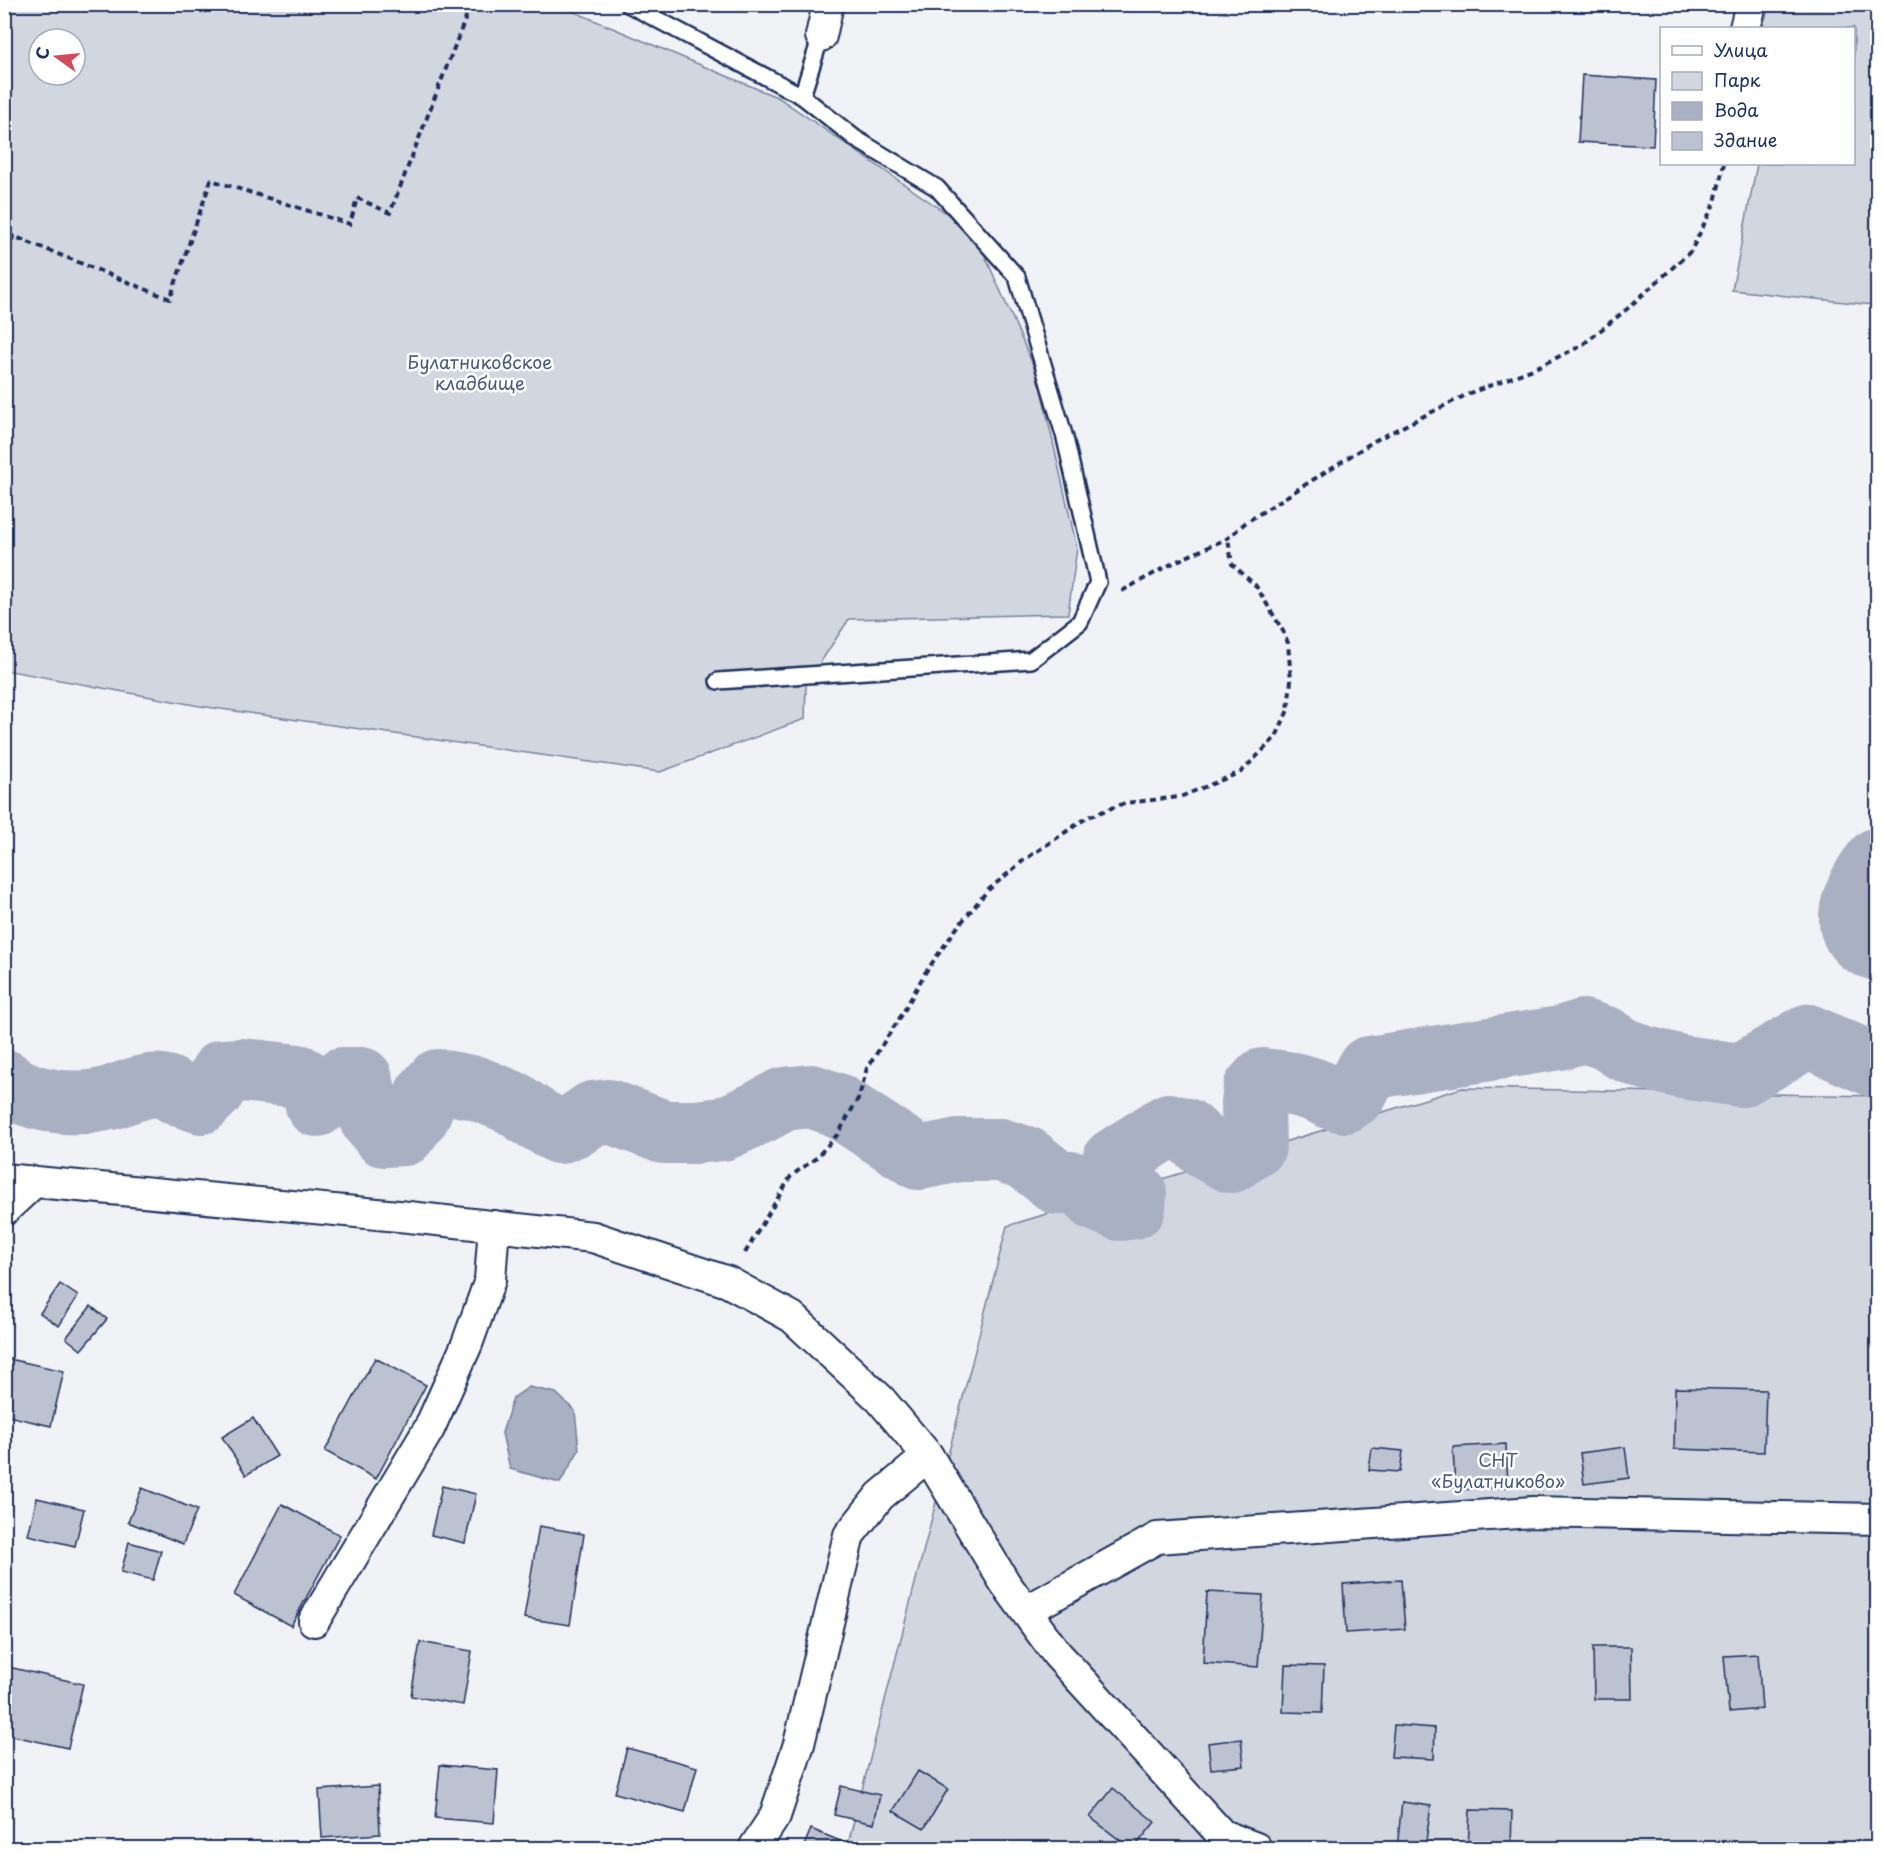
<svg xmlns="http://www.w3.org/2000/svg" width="1882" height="1853" font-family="'Playpen Sans',sans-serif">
  <rect width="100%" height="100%" fill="#f1f2f5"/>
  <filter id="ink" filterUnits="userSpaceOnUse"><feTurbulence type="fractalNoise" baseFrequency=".0167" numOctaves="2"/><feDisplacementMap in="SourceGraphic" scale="12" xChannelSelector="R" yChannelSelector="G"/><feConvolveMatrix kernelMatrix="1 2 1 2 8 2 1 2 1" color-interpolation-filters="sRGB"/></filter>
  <g filter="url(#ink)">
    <g fill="#d2d6df" stroke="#76829e" stroke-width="1.5" fill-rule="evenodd">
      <path d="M4,5H558L779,98L975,233L1038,376L1077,548L1068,614L849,619L806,684L805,719L660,772L200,706L5,670ZM39,39H75V75H39Z"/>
      <polygon points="1770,5 1877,5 1877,303 1873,305 1732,290 1757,164 1854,164 1854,28 1762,28"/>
      <polygon points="1462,1088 1877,1096 1877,1848 847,1848 1007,1226"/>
    </g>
    <polygon fill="#a8b0c2" stroke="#707c9a" stroke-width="1.5" points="529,1387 556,1393 575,1411 579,1450 560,1483 510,1469 502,1433 513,1398"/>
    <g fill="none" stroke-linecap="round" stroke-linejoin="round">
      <g stroke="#a8b0c2" stroke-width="64">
        <path d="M1878,859C1856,884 1830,939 1878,949"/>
        <path d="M4,1081C31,1103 77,1107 110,1098C127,1093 144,1083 163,1086C170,1087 176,1094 183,1096C189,1098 195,1100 201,1102L214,1089L223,1071L242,1070L298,1076L314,1086L317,1105L343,1079H361L371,1119L384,1135L404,1134L419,1114L426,1095L438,1081L476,1088L513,1103L530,1115L559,1132L576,1125L593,1113L608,1111L664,1132H695L723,1129L760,1112L784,1099L811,1096L837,1105L919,1158L959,1150H1000L1026,1158L1058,1183H1072L1085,1189L1095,1199L1120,1209L1134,1207L1135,1193L1116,1173L1114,1160L1169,1125L1186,1130L1206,1148L1231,1161L1254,1146L1253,1103L1255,1089L1263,1080C1282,1082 1300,1084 1317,1091C1329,1096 1330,1099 1345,1101L1356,1093L1369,1068L1560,1038L1583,1031L1606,1038L1623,1049L1642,1057L1682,1067L1741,1075L1808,1036L1878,1067"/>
      </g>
    </g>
    <g fill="#bcc2d0" stroke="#1b2f5e" stroke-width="1.5">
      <polygon points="1582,75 1656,80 1653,146 1578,142"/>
      <polygon points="60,1284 78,1296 59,1326 40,1313"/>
      <polygon points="91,1306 107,1319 81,1350 66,1338"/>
      <polygon points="375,1358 426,1385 376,1479 325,1451"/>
      <polygon points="9,1359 64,1371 51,1426 4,1415 4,1377"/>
      <polygon points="1675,1388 1766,1390 1764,1452 1674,1449"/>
      <polygon points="253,1418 277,1456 246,1475 222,1437"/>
      <polygon points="1506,1444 1508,1487 1455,1490 1453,1447"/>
      <polygon points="1625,1447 1629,1478 1584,1484 1580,1453"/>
      <polygon points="1372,1448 1403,1451 1400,1472 1369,1470"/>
      <polygon points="442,1486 476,1494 465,1543 431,1535"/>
      <polygon points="142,1488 197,1510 183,1544 128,1522"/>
      <polygon points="37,1498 84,1509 75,1546 28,1535"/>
      <polygon points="282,1504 340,1535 291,1626 234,1595"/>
      <polygon points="539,1526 584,1534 570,1625 524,1618"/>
      <polygon points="129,1542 161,1551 153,1580 121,1572"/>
      <polygon points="1401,1580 1405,1629 1346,1633 1343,1584"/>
      <polygon points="1207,1592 1263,1595 1258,1667 1203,1663"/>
      <polygon points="420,1642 472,1651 463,1705 411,1696"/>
      <polygon points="1593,1647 1631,1647 1632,1699 1594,1699"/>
      <polygon points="1758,1654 1762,1709 1729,1712 1724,1656"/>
      <polygon points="1285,1665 1324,1666 1322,1713 1283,1712"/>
      <polygon points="4,1666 83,1684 68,1748 4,1734"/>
      <polygon points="1394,1725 1435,1728 1434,1759 1391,1757"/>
      <polygon points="1241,1739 1244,1766 1211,1769 1208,1743"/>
      <polygon points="627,1748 697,1767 685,1812 615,1793"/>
      <polygon points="440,1765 498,1770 494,1823 435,1818"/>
      <polygon points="918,1771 948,1789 924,1829 893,1811"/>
      <polygon points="378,1786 380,1834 322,1838 319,1790"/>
      <polygon points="841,1786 880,1795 874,1824 834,1815"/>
      <polygon points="1113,1788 1155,1822 1134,1848 1130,1848 1090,1817"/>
      <polygon points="1402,1802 1431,1806 1425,1848 1397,1848"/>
      <polygon points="1470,1810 1512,1811 1511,1848 1468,1848"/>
      <polygon points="811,1829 845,1843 843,1848 803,1848"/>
    </g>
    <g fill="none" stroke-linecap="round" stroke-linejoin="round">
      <defs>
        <g id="lane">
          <polyline points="628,4 802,96 821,36"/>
          <polyline points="718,681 1031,660 1080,622 1098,582 1065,438 1017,277 937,188 856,139 802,96"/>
        </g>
        <g id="street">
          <polyline points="1745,28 1751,4"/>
          <polyline points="821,36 828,4"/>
          <polyline points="4,1179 409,1217 593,1237 728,1282 792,1317 880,1399 928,1456 1005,1583 1057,1654 1222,1835 1256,1848"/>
          <polyline points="4,1210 34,1182"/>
          <polyline points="1026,1611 1157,1538 1533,1512 1878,1519"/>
          <polyline points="314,1621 429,1429 467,1344 490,1280 494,1226"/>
          <polyline points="754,1848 775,1816 799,1744 849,1535 880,1496 928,1456"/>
        </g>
      </defs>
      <use href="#lane" stroke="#1b2f5e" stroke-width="20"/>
      <use href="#street" stroke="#1b2f5e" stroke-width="34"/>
      <g stroke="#1b2f5e" stroke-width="4" stroke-dasharray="6 4.5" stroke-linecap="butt">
        <polyline points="4,271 13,236 170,299 211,180 350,224 357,198 390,213 471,4"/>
        <polyline points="1122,591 1175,562 1228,538 1245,523 1374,441 1468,394 1533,369 1581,346 1627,309 1691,251 1715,202 1724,164"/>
        <polyline points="745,1253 791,1176 816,1158 838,1134 859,1097 867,1068 903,1013 925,973 956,929 987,891 1024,860 1088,817 1125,803 1180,797 1241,772 1276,737 1288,710 1291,680 1288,643 1283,631 1256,586 1232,564 1228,538"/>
      </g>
      <use href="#lane" stroke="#fff" stroke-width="15"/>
      <use href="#street" stroke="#fff" stroke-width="30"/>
    </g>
  </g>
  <g text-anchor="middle" stroke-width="5" stroke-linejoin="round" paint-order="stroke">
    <g font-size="18" fill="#49597e" stroke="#fff">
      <text x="480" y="369">Булатниковское<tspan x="480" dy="21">кладбище</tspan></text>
      <text x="1498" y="1467">СНТ<tspan x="1498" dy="21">«Булатниково»</tspan></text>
    </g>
  </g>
  <rect width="1882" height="1853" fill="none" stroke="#fff" stroke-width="24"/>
  <rect x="12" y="12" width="1858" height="1829" fill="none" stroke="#1b2f5e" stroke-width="2" filter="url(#ink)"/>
  <rect x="1660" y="27" width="195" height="138" fill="#ffffff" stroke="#a4acbf" stroke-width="1.5"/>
  <rect x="1672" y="46" width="30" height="9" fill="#ffffff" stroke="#a4acbf" stroke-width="1.5"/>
  <text x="1714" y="57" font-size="18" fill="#1b2f5e">Улица</text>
  <rect x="1672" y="72" width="30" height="18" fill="#d2d6df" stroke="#a4acbf" stroke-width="1.5"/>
  <text x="1714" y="87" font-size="18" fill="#1b2f5e">Парк</text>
  <rect x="1672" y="102" width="30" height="18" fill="#a8b0c2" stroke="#a4acbf" stroke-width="1.5"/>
  <text x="1714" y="117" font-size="18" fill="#1b2f5e">Вода</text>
  <rect x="1672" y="132" width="30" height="18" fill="#bcc2d0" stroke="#a4acbf" stroke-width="1.5"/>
  <text x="1714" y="147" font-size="18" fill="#1b2f5e">Здание</text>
  <g transform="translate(57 57) rotate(285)"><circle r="28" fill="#ffffff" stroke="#a4acbf" stroke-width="1.5"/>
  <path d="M0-4.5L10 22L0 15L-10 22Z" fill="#d1495b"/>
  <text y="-9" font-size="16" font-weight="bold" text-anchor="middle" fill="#1b2f5e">С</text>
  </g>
</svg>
